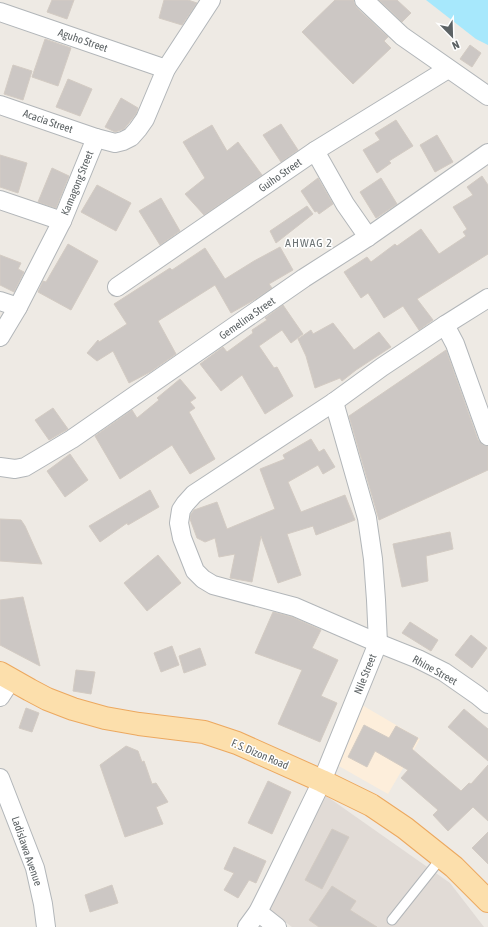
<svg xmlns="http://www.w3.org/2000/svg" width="488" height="927" font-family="'Asap Condensed',sans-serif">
  <rect width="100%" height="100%" fill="#eeeae4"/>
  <polygon fill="#fdeedb" points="362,705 420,739 388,794 337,765"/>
  <polygon fill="#e1dbd6" points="322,793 450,883 484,927 292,927 268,909"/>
  <polygon fill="#a7e8fc" points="426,0 488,0 488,45 476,39"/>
  <g fill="#ccc7c4" stroke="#d3cbc3">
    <polygon points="52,0 74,0 67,19 47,12"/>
    <polygon points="164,0 188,0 197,3 182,25 159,18"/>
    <polygon points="335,0 354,0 354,3 357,8 388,37 384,41 391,48 353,84 302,32"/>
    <polygon points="379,0 397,0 411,13 402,22"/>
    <polygon points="45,39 71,48 58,86 32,77"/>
    <polygon points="470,45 481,53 472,67 460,59"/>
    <polygon points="13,65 32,71 23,100 4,94"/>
    <polygon points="68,79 92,89 80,116 56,107"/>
    <polygon points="121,98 138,108 136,114 124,129 115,132 105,127"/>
    <polygon points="396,120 413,146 389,161 391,163 377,173 363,150 380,140 375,133"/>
    <polygon points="281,124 298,150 281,162 263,135"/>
    <polygon points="212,125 227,151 238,142 262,175 204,215 185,194 205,178 183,142"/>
    <polygon points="437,135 453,162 435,172 420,145"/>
    <polygon points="0,155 27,163 18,193 0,187"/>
    <polygon points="52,168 69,176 56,208 38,202"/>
    <polygon points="482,176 488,185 488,254 417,299 433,320 419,330 403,306 384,318 368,293 361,298 344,272 367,257 371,262 395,244 397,246 421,229 439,254 466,236 463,232 467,229 453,207 473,195 467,187"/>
    <polygon points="318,178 333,204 319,214 317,211 315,212 301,191"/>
    <polygon points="381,178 397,204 376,218 360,192"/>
    <polygon points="97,185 131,203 116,231 81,212"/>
    <polygon points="161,198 180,231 160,245 139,211"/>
    <polygon points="307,206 313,214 276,243 270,231"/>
    <polygon points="68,244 98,261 71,310 38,292 43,281 46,282"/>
    <polygon points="280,247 293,270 269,284 272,288 254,300 231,313 215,285 158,321 176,354 150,372 129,383 113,351 97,361 87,353 98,340 99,342 127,324 114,304 170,268 172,270 205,248 225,279 254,261"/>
    <polygon points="0,255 21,263 18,269 24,272 14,292 0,285"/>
    <polygon points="283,305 303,334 291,343 282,330 259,346 274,368 277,367 293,396 265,414 242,375 221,391 200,364 223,347 227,352 253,333 252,330 267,320 265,318"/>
    <polygon points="333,323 354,350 379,332 391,347 356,370 342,381 340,378 315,388 306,356 298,339 311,330 313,334"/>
    <polygon points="446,350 478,440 482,444 488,446 488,470 379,520 349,416"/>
    <polygon points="180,379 196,398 190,402 195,408 189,412 215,459 190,474 172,445 120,479 95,436 132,410 137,418 159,400 157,398"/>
    <polygon points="53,408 68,429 49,440 35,420"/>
    <polygon points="311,439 319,452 324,449 335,467 323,474 318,465 288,482 301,512 345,495 355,520 316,535 313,526 287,534 301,575 278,583 261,536 252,582 230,578 235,554 219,557 215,538 205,542 197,538 190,519 191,514 194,510 217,502 227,529 275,509 260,469 285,459 283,455"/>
    <polygon points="70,454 88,480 65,497 47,471"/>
    <polygon points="150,490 159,507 128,525 127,523 100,542 89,526"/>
    <polygon points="0,519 21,520 25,526 42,564 0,561"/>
    <polygon points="450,532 453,549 426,556 428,581 402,587 393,544"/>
    <polygon points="158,555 181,583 147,611 124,583"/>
    <polygon points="23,597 40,666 0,645 0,600"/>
    <polygon points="273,612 292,617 321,630 312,648 338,660 321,696 337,703 320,742 278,724 302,670 255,653"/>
    <polygon points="410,622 438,640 431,651 402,633"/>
    <polygon points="471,635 487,648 472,668 455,655"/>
    <polygon points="172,646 179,665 161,672 154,653"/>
    <polygon points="200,648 206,665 184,673 179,656"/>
    <polygon points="76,670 95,672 91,694 73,691"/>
    <polygon points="26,708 39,713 32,732 19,728"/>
    <polygon points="464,709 488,729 488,761 448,727"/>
    <polygon points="364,725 389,738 396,726 418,738 412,749 461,791 469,783 471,784 488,765 488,821 473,807 448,831 433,815 438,810 401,778 408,770 375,751 367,767 348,757"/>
    <polygon points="126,746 138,751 142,762 144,761 152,784 156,783 168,802 156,807 163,824 125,837 100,765"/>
    <polygon points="268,781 291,792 272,834 248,823"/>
    <polygon points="332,829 349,837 322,889 305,880"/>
    <polygon points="488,832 488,864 472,848"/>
    <polygon points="234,847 266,861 256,883 249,880 238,898 224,890 234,873 224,869"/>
    <polygon points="112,885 118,903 90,912 85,895"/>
    <polygon points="332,886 356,901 350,910 377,927 319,927 309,920"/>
  </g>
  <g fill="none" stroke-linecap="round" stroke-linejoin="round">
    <defs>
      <polyline id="lane" points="392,920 442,857"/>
      <g id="street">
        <polyline points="364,0 402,36 488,96"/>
        <polyline points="0,12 166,69"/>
        <polyline points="0,105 96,138 115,143 123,141 131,137 138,129 145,119 166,69 211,0"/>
        <polyline points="315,151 345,204 368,237"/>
        <polyline points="0,200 62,221"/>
        <polyline points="117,287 315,151 448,69"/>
        <polyline points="488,298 445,325 382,367 334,402 194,494 185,504 181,510 179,523 182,538 195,571 203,579 213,585 295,607 378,643 418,659 444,672 477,695 488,704"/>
        <polyline points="0,301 18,307"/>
        <polyline points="445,325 455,344 488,436"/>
        <polyline points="0,337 18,307 62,221 96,138"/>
        <polyline points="0,467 15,469 25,467 72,439 304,278 368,237 488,153"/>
        <polyline points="0,697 11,680"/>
        <polyline points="0,778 35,868 43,904 46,927"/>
        <polyline points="258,912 277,927"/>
        <polyline points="247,927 258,912 275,878 322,781 378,643 376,600 373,559 367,518 334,402"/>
      </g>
      <polyline id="primary" points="0,673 30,690 47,699 73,709 105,718 139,724 204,732 237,743 322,781 371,805 405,828 454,867 488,901"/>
    </defs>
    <use href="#lane" stroke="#b2b6b9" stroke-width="11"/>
    <use href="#street" stroke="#b2b6b9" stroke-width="20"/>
    <use href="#primary" stroke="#eca85f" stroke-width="24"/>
    <use href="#lane" stroke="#fff" stroke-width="9"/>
    <use href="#street" stroke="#fff" stroke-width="18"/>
    <use href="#primary" stroke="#fcdfac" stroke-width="22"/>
  </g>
  <g text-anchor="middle" stroke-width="3" stroke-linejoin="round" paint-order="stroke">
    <g font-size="11" fill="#5c6264" stroke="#fff">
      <text transform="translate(83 40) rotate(19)" y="4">Aguho Street</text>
      <text transform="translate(48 121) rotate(19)" y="4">Acacia Street</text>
      <text transform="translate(280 175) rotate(-35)" y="4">Guiho Street</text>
      <text transform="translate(77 183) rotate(-68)" y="4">Kamagong Street</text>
      <text transform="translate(247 318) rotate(-35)" y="4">Gemelina Street</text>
      <text transform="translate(435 670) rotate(29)" y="4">Rhine Street</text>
      <text transform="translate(365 674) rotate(-68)" y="4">Nile Street</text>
      <text transform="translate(260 754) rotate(23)" y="4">F. S. Dizon Road</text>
      <text transform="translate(27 851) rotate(71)" y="4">Ladislawa Avenue</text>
    </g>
    <g font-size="12" letter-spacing="1" fill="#6d7476" stroke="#fff">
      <text x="309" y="247">AHWAG 2</text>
    </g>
  </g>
  <g transform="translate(452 36) rotate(157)" stroke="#ffffff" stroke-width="3" paint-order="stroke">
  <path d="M0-3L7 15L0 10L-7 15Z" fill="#5c6264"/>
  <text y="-6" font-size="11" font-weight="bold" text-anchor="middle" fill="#5c6264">N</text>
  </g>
</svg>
